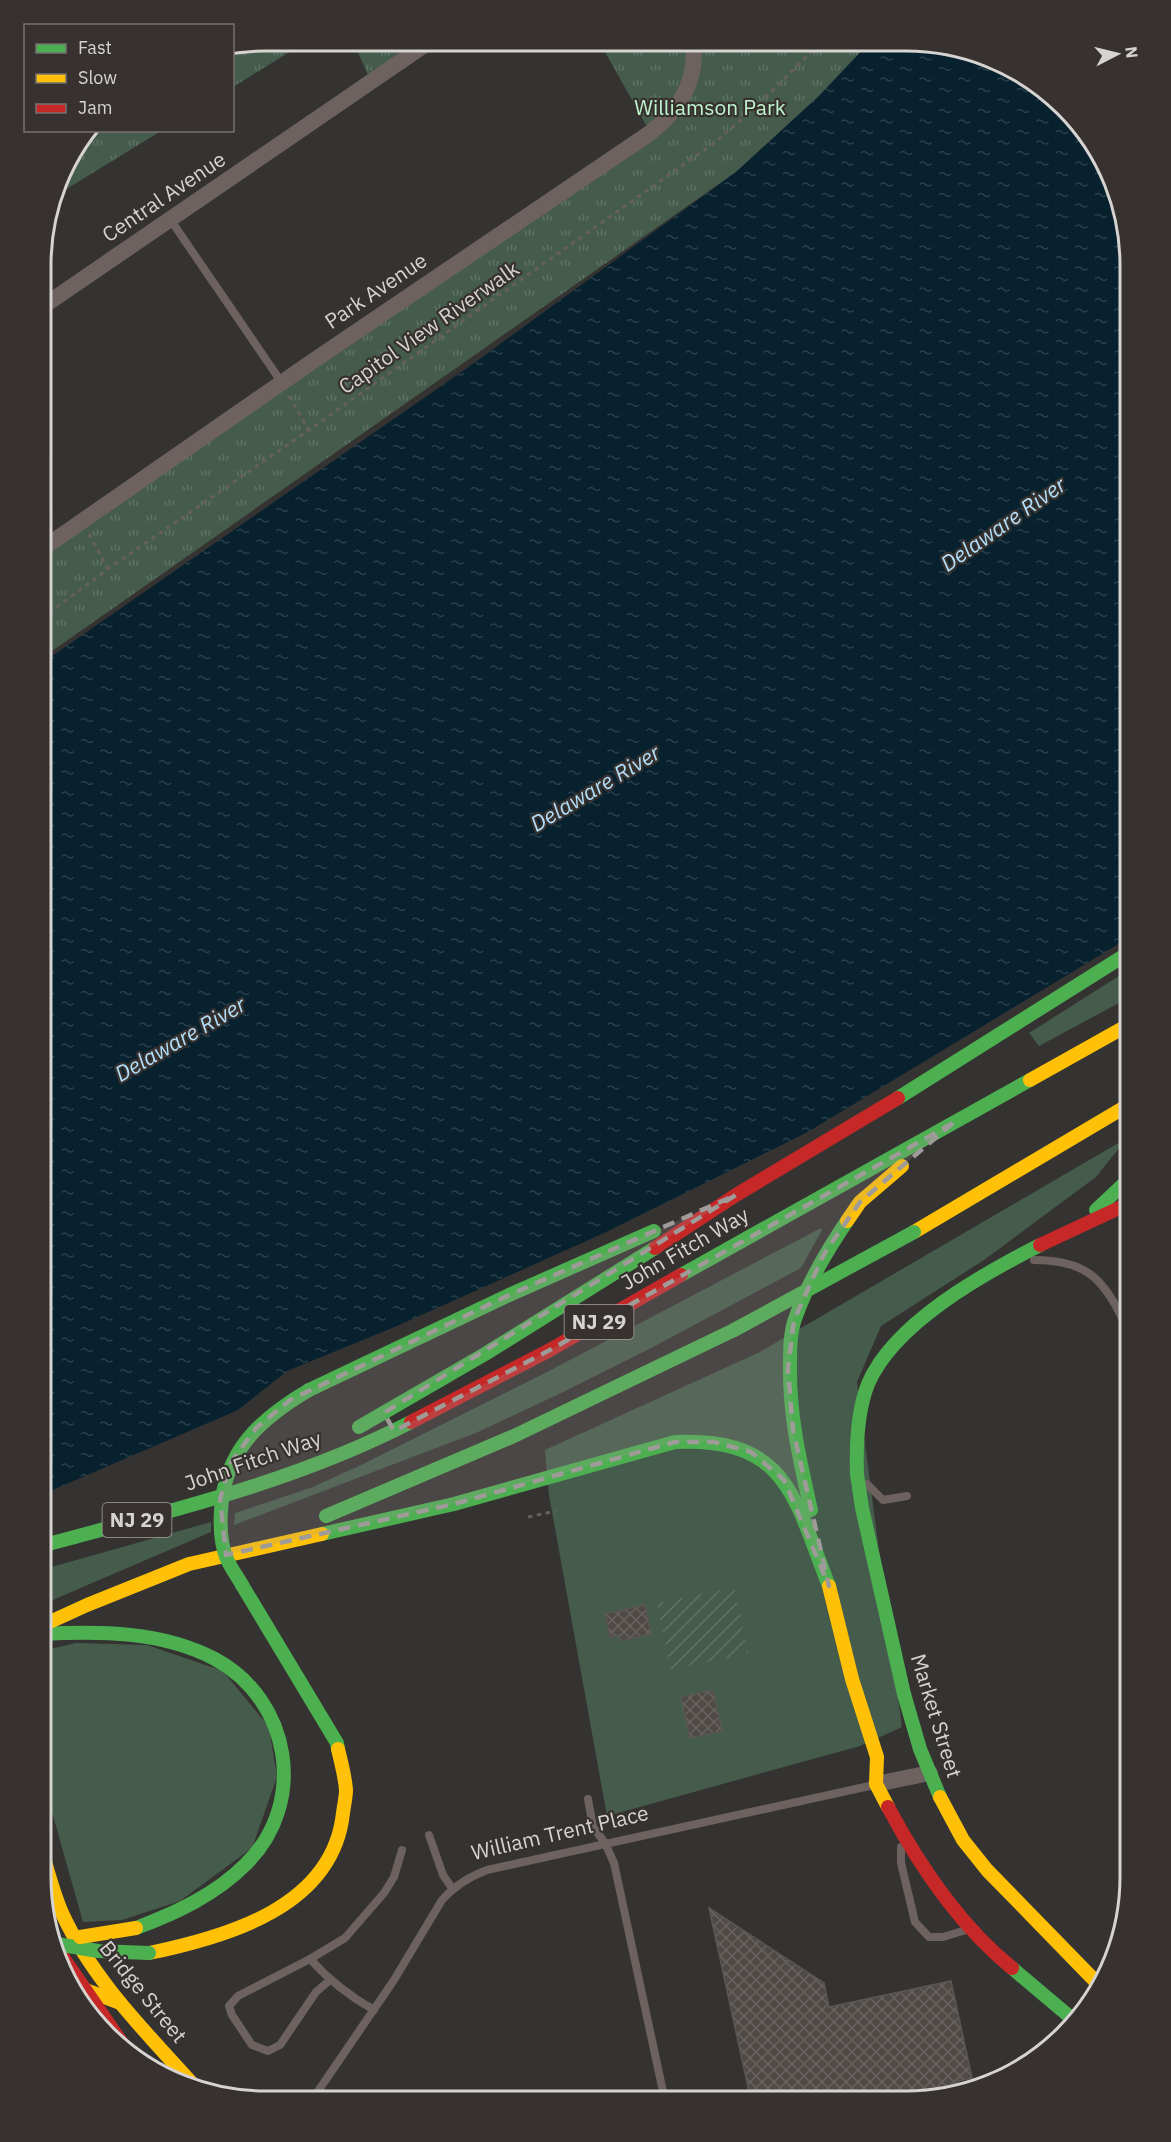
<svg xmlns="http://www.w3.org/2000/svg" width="1171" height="2142" font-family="'IBM Plex Sans',sans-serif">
  <defs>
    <pattern id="park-tufts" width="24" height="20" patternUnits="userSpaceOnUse" patternTransform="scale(1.5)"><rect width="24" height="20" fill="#455c4c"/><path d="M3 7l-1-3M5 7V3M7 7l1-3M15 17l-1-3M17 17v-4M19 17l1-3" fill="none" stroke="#5f7265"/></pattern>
    <pattern id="garden-furrows" width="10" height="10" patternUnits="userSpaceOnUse" patternTransform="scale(1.5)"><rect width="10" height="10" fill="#455c4c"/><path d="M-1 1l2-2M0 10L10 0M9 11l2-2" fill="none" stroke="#5f7265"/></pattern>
    <pattern id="water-ripples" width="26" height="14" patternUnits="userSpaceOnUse" patternTransform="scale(1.5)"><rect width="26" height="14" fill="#07212f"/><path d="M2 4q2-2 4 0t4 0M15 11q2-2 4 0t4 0" fill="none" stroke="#2a404c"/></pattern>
    <pattern id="building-cross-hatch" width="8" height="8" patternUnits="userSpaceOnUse" patternTransform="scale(1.5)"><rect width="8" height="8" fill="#504a46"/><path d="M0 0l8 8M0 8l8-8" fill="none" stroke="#686360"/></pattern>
  </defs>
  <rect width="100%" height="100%" fill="#353331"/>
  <g fill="#455c4c">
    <polygon points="1130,969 1130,997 1039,1046 1029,1033"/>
    <polygon points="1127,1138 1096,1177 984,1260 881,1326 857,1382 902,1727 860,1746 607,1816 549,1495 545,1450 760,1352"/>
    <polygon points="821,1228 822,1230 801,1268 653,1347 561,1393 478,1432 234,1525 235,1513 313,1487 361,1465 549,1371"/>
    <polygon points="211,1522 211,1532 41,1605 41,1570"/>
    <polygon points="76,1643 147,1645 223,1671 269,1727 277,1777 252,1848 180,1901 122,1920 83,1922 41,1773 41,1651"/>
  </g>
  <g fill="url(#park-tufts)">
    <polygon points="265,41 307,41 233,87 233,47"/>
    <polygon points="353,41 432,42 371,82"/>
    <polygon points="600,43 868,44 819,96 736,172 42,658 42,552 650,132"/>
    <polygon points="90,131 161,131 55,196 64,165"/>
  </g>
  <polygon fill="url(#garden-furrows)" points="734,1587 748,1653 671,1670 657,1603"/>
  <polygon fill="url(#water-ripples)" points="868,44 950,45 1005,63 1054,96 1093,140 1118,192 1130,265 1130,937 806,1133 604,1233 397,1326 287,1371 238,1410 41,1495 42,663 470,366 736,172 819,96"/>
  <g fill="url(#building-cross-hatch)" stroke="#595755" stroke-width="1.5">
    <polygon points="645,1605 651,1634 620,1641 619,1635 610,1637 605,1614"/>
    <polygon points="713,1690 722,1731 690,1738 681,1697"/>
    <polygon points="709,1908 824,1983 829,2007 951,1981 972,2078 958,2081 960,2093 906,2102 751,2101"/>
  </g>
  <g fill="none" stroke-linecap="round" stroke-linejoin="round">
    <g stroke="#665f5e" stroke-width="3" stroke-dasharray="4.5 4.5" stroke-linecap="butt">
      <polyline points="289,396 309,430"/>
      <polyline points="89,534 108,569"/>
      <polyline points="42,618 108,569 309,430 714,143 758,105 819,44"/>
      <polyline points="528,1517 556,1511"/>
    </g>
    <g stroke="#6d6260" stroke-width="8">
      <polyline points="170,219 282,383"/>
      <path d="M1034,1260C1084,1260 1103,1277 1123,1320"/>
      <polyline points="1123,1320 1130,1262"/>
      <polyline points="867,1484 883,1500 907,1496"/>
      <polyline points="588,1799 593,1827 605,1843 614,1863 665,2101"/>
      <polyline points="429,1835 443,1875 452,1888"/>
      <polyline points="901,1847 901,1863 915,1922 929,1937 943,1937 966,1930"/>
      <path d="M310,1959C329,1980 349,1996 374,2010"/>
      <polyline points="330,1980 316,1992 280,2045 268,2051 252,2045 232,2015 229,2006 238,1996 310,1959 345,1938 384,1893 394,1877 402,1850"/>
      <path d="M312,2100L394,1980L442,1900C455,1885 469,1877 487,1870L874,1785"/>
    </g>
    <g stroke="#6d6260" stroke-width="16">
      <polyline points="42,307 429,42"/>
      <path d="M42,549L313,361L650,133C679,110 698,81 693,43"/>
      <polyline points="876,1784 930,1773"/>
    </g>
    <g stroke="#4caf50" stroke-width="14">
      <polyline points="898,1098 1130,952"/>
      <polyline points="1096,1210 1130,1178"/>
      <polyline points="681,1275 1030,1080"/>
      <polyline points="309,1390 509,1295 654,1231"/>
      <polyline points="359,1427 485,1354 655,1248"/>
      <polyline points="857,1474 862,1508 904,1694 920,1749 940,1797"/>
      <path d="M857,1474C856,1444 857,1412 868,1384C894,1323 983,1274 1040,1245"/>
      <path d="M811,1510C800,1461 789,1415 790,1365C790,1350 790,1333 795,1319C807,1284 826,1252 847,1221"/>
      <polyline points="326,1516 514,1436 734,1330"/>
      <path d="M322,1534L454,1504L675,1442C788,1437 794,1498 829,1586"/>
      <path d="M41,1546C166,1512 295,1482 411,1422"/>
      <polyline points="242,1585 337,1743 338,1749"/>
      <path d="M41,1634C100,1631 162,1631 215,1659C291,1700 308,1803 246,1864C215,1895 176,1913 136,1928"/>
      <polyline points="1012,1968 1076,2022"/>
    </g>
    <g stroke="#ffc107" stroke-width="14">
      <polyline points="1030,1080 1130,1024"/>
      <polyline points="847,1221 860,1202 902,1166"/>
      <polyline points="914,1232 1130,1104"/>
      <polyline points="829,1586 852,1679 877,1757 876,1784 888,1807"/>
      <polyline points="41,1626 87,1605 189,1564 322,1534"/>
      <polyline points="940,1797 963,1840 987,1870 1100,1986"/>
      <path d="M41,1847C47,1869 53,1892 62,1913C93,1981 148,2034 197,2089"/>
      <path d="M149,1953C227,1937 333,1907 343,1813C344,1805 346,1797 346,1790C345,1776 341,1762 338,1749"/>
      <polyline points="70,1984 120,2003"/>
    </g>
    <g stroke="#c62828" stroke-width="14">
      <polyline points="1040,1245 1130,1203"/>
      <polyline points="655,1248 736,1195 898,1098"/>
      <polyline points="411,1422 548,1351 681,1275"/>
      <path d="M888,1807C920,1867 959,1925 1012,1968"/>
      <polyline points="50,1935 64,1959 128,2052"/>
    </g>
    <g stroke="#4caf50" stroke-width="14">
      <polyline points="734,1330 914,1232"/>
      <path d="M242,1585C237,1576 230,1567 226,1557C221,1543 220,1526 221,1511C224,1451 260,1419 309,1390"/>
      <polyline points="51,1943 98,1951 149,1953"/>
    </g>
    <polyline stroke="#ffc107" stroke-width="14" points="80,1937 136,1928"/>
  </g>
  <path fill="#9e9b99" fill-opacity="0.2" stroke="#9e9b99" stroke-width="4.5" stroke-dasharray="12 8" stroke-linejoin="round" d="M953,1123L860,1202L824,1254L794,1320L788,1369L793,1430L829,1586L784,1480L751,1452L714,1442H675L454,1504L226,1555L220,1499L231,1462L256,1428L290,1400L509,1295L736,1195L384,1413L394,1431L548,1351Z"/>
  <g text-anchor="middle" stroke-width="4.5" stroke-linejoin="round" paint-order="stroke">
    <g fill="#37322f" stroke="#a6a3a0" stroke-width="1.5">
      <rect x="564.5" y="1305" width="69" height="34" rx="4.5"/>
      <rect x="102.5" y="1503" width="69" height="34" rx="4.5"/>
    </g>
    <g font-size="20" font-weight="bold" fill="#d6d3d1">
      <text x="599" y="1329">NJ 29</text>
      <text x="137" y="1527">NJ 29</text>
    </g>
    <g font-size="21" fill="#bdf3cd" stroke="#37322f">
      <text x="710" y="115">Williamson Park</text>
    </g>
    <g font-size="21" fill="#d6d3d1" stroke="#37322f">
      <text transform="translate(164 197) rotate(-34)" y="7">Central Avenue</text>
      <text transform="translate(376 291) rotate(-34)" y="7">Park Avenue</text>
      <text transform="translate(429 328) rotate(-35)" y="7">Capitol View Riverwalk</text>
      <text transform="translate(685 1249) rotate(-30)" y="7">John Fitch Way</text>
      <text transform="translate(253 1461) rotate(-19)" y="7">John Fitch Way</text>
      <text transform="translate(936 1716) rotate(73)" y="7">Market Street</text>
      <text transform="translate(560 1833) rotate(-13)" y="7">William Trent Place</text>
      <text transform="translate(143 1992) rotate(51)" y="7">Bridge Street</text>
    </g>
    <g font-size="22" font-style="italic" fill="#b1defa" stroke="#37322f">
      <text transform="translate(1003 524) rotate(-35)" y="8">Delaware River</text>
      <text transform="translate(595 788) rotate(-31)" y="8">Delaware River</text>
      <text transform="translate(180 1039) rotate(-30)" y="8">Delaware River</text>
    </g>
  </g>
  <path d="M0 0H1171V2142H0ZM265 51H906A214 214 0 0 1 1120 265V1877A214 214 0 0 1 906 2091H265A214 214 0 0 1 51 1877V265A214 214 0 0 1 265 51Z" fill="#37322f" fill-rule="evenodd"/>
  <path fill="none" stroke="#d6d3d1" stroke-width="3" d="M265 51H906A214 214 0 0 1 1120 265V1877A214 214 0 0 1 906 2091H265A214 214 0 0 1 51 1877V265A214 214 0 0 1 265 51Z"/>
  <rect x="24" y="24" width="210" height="108" fill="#37322f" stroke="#777270" stroke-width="1.5"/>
  <rect x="36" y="44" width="30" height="9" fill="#4caf50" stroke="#777270" stroke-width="1.5"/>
  <text x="78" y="54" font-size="18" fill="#d6d3d1">Fast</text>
  <rect x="36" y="74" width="30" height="9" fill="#ffc107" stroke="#777270" stroke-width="1.5"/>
  <text x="78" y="84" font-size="18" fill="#d6d3d1">Slow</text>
  <rect x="36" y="104" width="30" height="9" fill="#c62828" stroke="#777270" stroke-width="1.5"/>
  <text x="78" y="114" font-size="18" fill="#d6d3d1">Jam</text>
  <g transform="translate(1117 54) rotate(83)" stroke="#37322f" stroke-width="4.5" paint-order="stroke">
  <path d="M0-4.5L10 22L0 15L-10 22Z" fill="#d6d3d1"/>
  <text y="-9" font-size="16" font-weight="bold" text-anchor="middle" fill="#d6d3d1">N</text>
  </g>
</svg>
